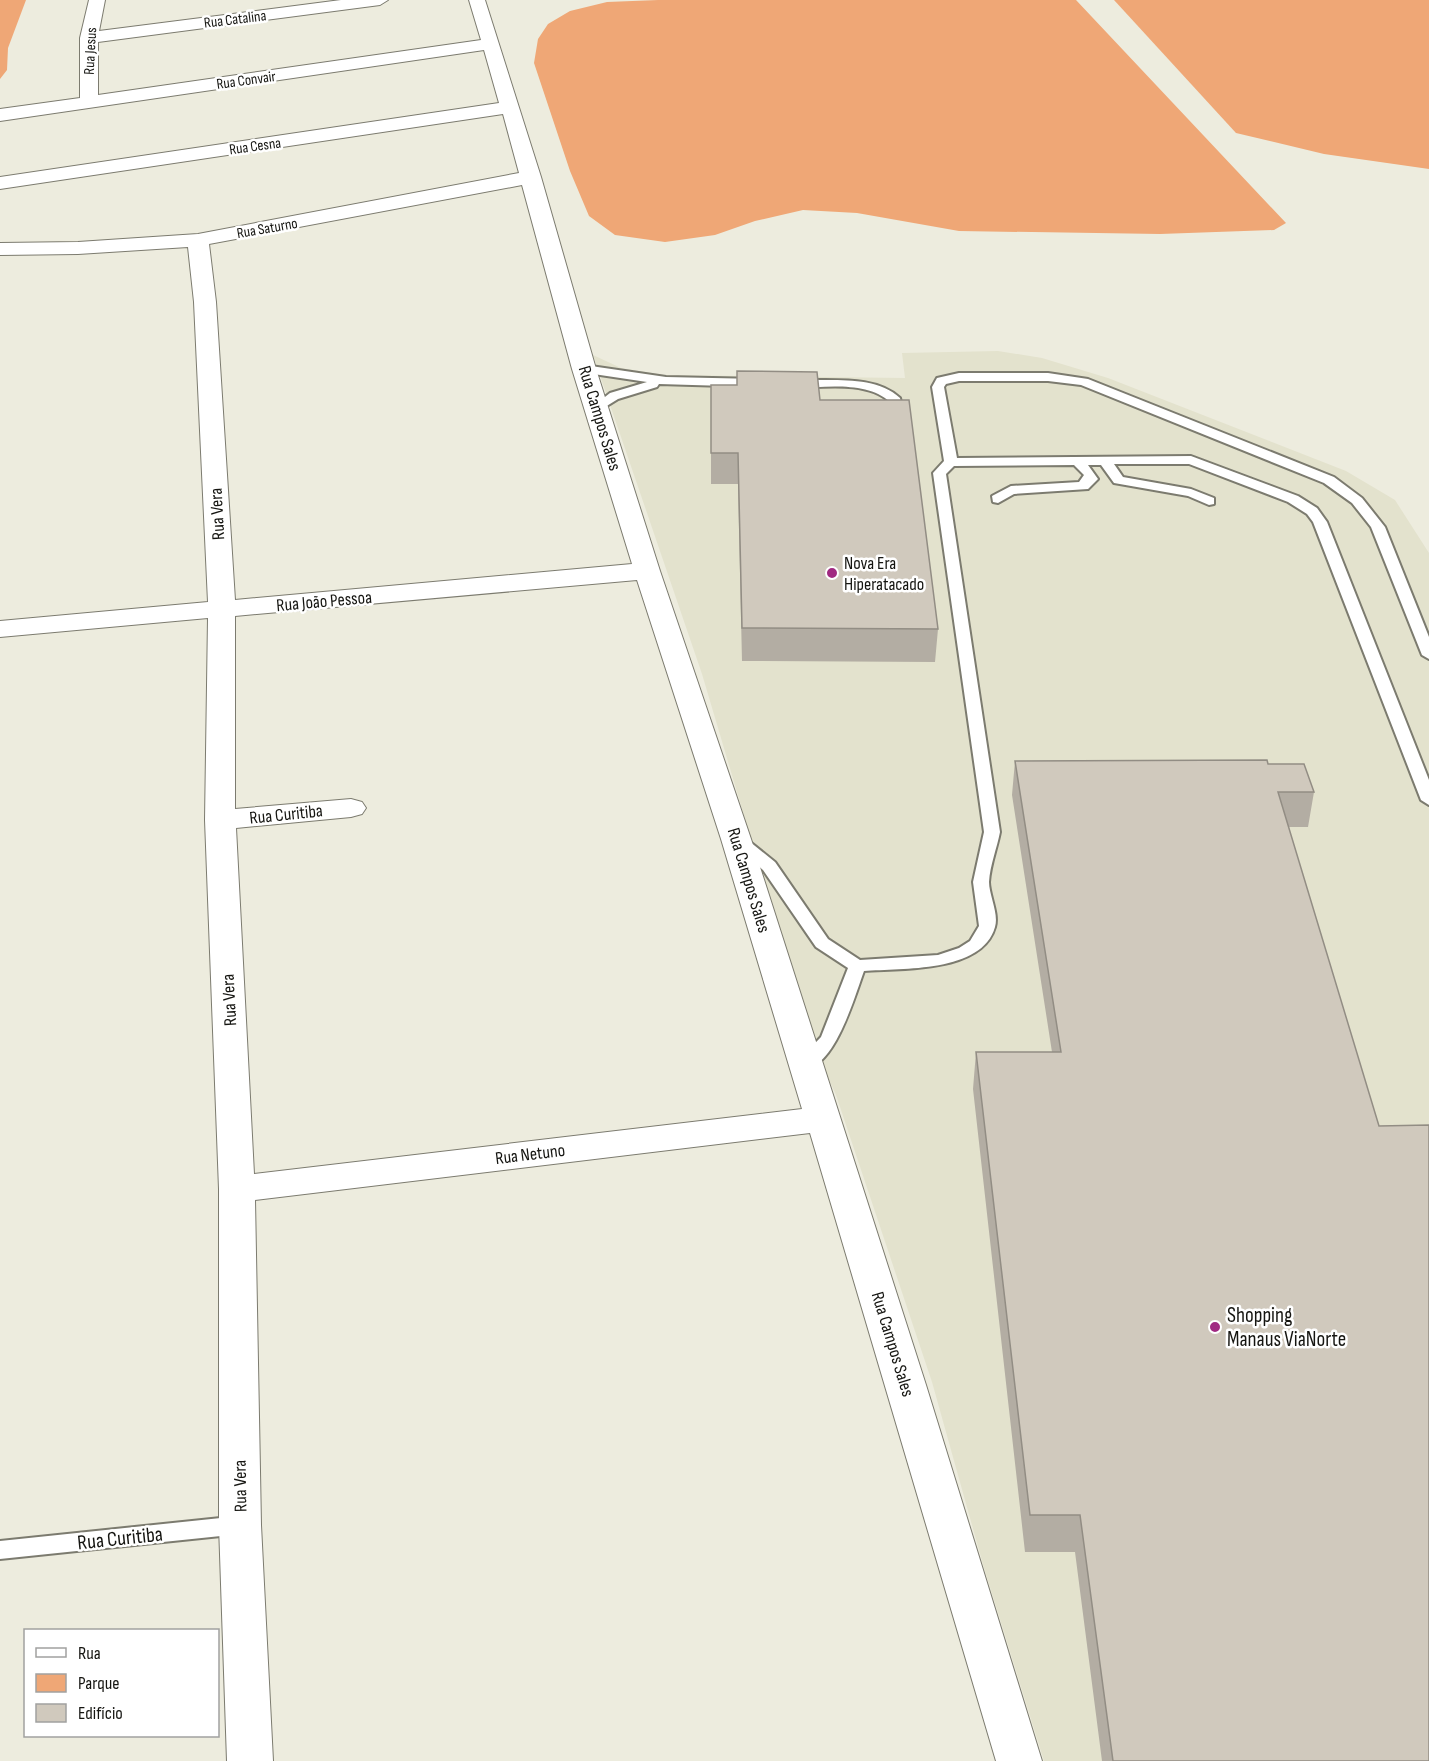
<svg xmlns="http://www.w3.org/2000/svg" width="1429" height="1761" font-family="'Sofia Sans Condensed',sans-serif">
  <rect width="100%" height="100%" fill="#edecde"/>
  <polygon fill="#e3e2cd" points="998,351 1042,358 1108,378 1346,471 1395,500 1429,553 1429,1761 1044,1761 984,1568 932,1382 836,1095 810,1038 702,674 593,355 621,368 664,375 905,378 902,353"/>
  <g fill="#efa776">
    <polygon points="0,0 26,0 8,48 7,70 0,79"/>
    <polygon points="658,0 1076,0 1286,223 1274,230 1160,234 959,231 857,213 803,210 755,221 715,235 665,242 615,235 589,216 570,171 534,63 538,39 548,24 570,11 607,2"/>
    <polygon points="1114,0 1429,0 1429,169 1324,154 1236,133"/>
  </g>
  <g fill="none" stroke-linecap="round" stroke-linejoin="round">
    <defs>
      <g id="service">
        <polygon points="584,365 666,377 759,379 765,383 759,387 659,384 657,387 618,399 597,412 591,408 610,393 647,382 580,372 580,366"/>
        <path d="M959,373H1048L1088,379L1334,477L1362,498L1385,527L1429,637V659L1422,655L1371,527L1352,503L1324,483L1081,385L1048,381H959L946,384L944,387L957,458L1191,456L1298,496L1317,508L1327,522L1429,780V805L1421,800L1313,522L1307,514L1288,502L1189,464H1114L1123,477L1191,489L1214,498V504L1209,505L1188,496L1114,483L1101,465H1088L1098,479L1088,489L1014,494L998,503L993,502L992,496L1011,486L1079,482L1084,475L1074,465L954,466L946,474L1000,832C997,848 990,865 989,882C989,895 999,914 995,927C982,973 902,968 864,971C855,995 832,1078 798,1068L795,1064L821,1037L848,968L816,947L763,870L732,843L730,840L732,837H744L775,862L828,939L860,960L938,955L959,948L970,941L979,926L973,882L984,832L933,473L944,461L932,387L937,378Z"/>
        <path d="M820,380C847,380 880,379 900,398L904,415L902,418H894L890,402C868,381 825,387 797,388L791,384L797,380Z"/>
        <polygon points="240,1516 248,1519 251,1525 248,1531 240,1534 0,1559 0,1541"/>
      </g>
      <path id="minor" d="M89,0H105L99,31L341,0H388L380,5L98,42V95L481,40L469,0H485L541,177L596,369L660,571L751,839L926,1385L1042,1761H996L810,1133L255,1200L261,1525L273,1761H227L219,1525V1189L205,820L208,618L0,637V621L208,602L194,302L188,247L78,254L0,255V243L78,242L198,234L519,173L503,114L0,189V177L499,103L484,50L0,121V109L80,98V38ZM522,185L572,369L632,564L235,600L216,302L209,244ZM637,580L721,839L802,1109L254,1174L236,828L351,817L362,814L366,808L362,802L351,799L235,809V616Z"/>
    </defs>
    <use href="#service" stroke="#7c7b6f" stroke-width="4"/>
    <use href="#minor" stroke="#7c7b6f" stroke-width="2"/>
    <use href="#service" fill="#fff" fill-rule="evenodd"/>
    <use href="#minor" fill="#fff" fill-rule="evenodd"/>
  </g>
  <g fill="#b3ada3">
    <polygon points="711,385 938,629 935,662 742,661 738,484 711,484"/>
    <polygon points="1015,761 1268,764 1314,792 1308,827 1289,827 1429,1761 1102,1761 1075,1552 1025,1552 973,1089 976,1052 1052,1052 1012,795"/>
  </g>
  <g fill="#d0c9bd" stroke="#928d84" stroke-width="1.5">
    <polygon points="737,371 817,372 820,400 909,400 938,629 742,628 738,453 711,453 711,385 737,385"/>
    <polygon points="1267,760 1268,764 1304,764 1314,792 1278,792 1379,1126 1429,1125 1429,1761 1113,1761 1080,1515 1030,1515 976,1052 1061,1052 1015,761"/>
  </g>
  <g fill="#a02981" stroke="#fff" stroke-width="2">
    <circle cx="832" cy="573" r="6"/>
    <circle cx="1215" cy="1327" r="6"/>
  </g>
  <g text-anchor="middle" stroke-width="5" stroke-linejoin="round" paint-order="stroke">
    <g font-size="15" fill="#151511" stroke="#fff">
      <text transform="translate(235 19) rotate(-7)" y="5">Rua Catalina</text>
      <text transform="translate(90 51) rotate(-87)" y="5">Rua Jesus</text>
      <text transform="translate(246 80) rotate(-8)" y="5">Rua Convair</text>
      <text transform="translate(255 146) rotate(-8)" y="5">Rua Cesna</text>
      <text transform="translate(267 228) rotate(-10)" y="5">Rua Saturno</text>
    </g>
    <g font-size="18" fill="#151511" stroke="#fff">
      <text transform="translate(600 418) rotate(73)" y="6">Rua Campos Sales</text>
      <text transform="translate(217 514) rotate(-93)" y="6">Rua Vera</text>
      <text transform="translate(324 601) rotate(-5)" y="6">Rua João Pessoa</text>
      <text transform="translate(286 814) rotate(-6)" y="6">Rua Curitiba</text>
      <text transform="translate(749 880) rotate(73)" y="6">Rua Campos Sales</text>
      <text transform="translate(229 1000) rotate(-93)" y="6">Rua Vera</text>
      <text transform="translate(530 1154) rotate(-7)" y="6">Rua Netuno</text>
      <text transform="translate(893 1344) rotate(73)" y="6">Rua Campos Sales</text>
      <text transform="translate(240 1486) rotate(-91)" y="6">Rua Vera</text>
    </g>
    <g font-size="18" fill="#151511" stroke="#fff" text-anchor="start">
      <text x="844" y="569">Nova Era<tspan x="844" dy="21">Hiperatacado</tspan></text>
    </g>
    <g font-size="21" fill="#151511" stroke="#fff" text-anchor="start">
      <text x="1227" y="1322">Shopping<tspan x="1227" dy="24">Manaus ViaNorte</tspan></text>
    </g>
    <g font-size="21" fill="#151511" stroke="#fff">
      <text transform="translate(120 1538) rotate(-6)" y="7">Rua Curitiba</text>
    </g>
  </g>
  <rect x="24" y="1629" width="195" height="108" fill="#ffffff" stroke="#a1a1a0" stroke-width="1.5"/>
  <rect x="36" y="1648" width="30" height="9" fill="#ffffff" stroke="#a1a1a0" stroke-width="1.5"/>
  <text x="78" y="1659" font-size="18" fill="#151511">Rua</text>
  <rect x="36" y="1674" width="30" height="18" fill="#efa776" stroke="#a1a1a0" stroke-width="1.5"/>
  <text x="78" y="1689" font-size="18" fill="#151511">Parque</text>
  <rect x="36" y="1704" width="30" height="18" fill="#d0c9bd" stroke="#a1a1a0" stroke-width="1.5"/>
  <text x="78" y="1719" font-size="18" fill="#151511">Edifício</text>
</svg>
